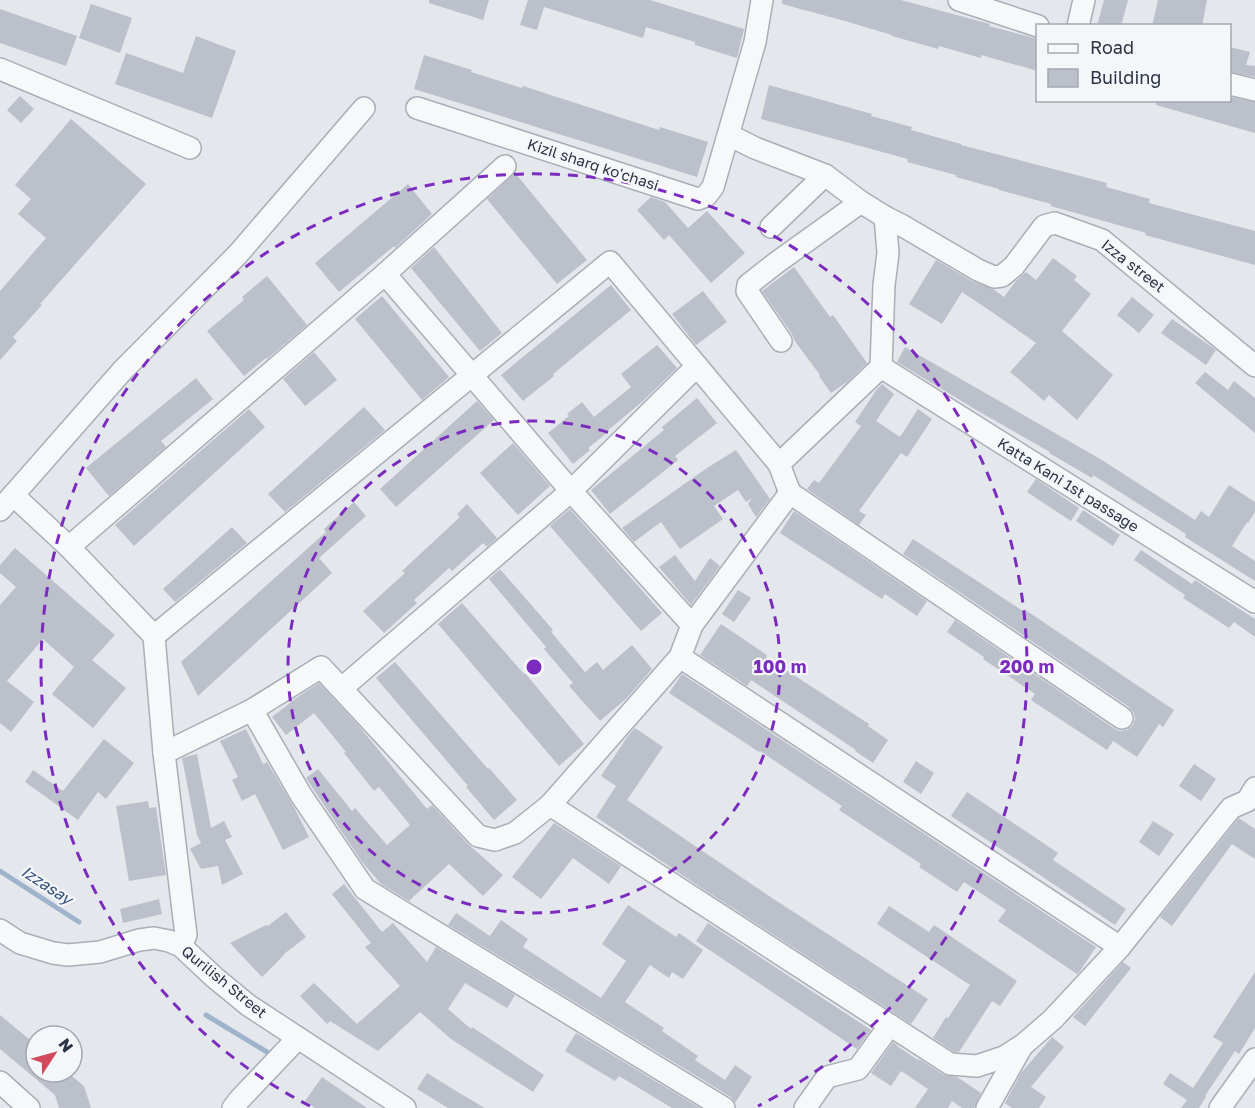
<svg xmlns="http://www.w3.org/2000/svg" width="1255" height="1108" font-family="'Golos Text',sans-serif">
  <rect width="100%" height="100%" fill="#e4e7ec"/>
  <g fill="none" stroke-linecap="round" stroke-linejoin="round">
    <g stroke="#9fb4cc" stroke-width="5">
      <polyline points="0,871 79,922"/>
      <polyline points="206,1015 267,1052"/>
    </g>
  </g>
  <g fill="#bbc0ca">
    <polygon points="429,0 489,0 483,20 429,3"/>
    <polygon points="528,0 650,0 744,29 737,58 695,45 695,42 646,27 643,38 544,7 537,30 520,25"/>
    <polygon points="782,0 901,0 990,24 989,26 1038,39 1038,71 981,55 981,58 939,46 938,49 892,36 892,35 845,21 782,4"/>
    <polygon points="1104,0 1128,0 1121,26 1097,26"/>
    <polygon points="1158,0 1207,0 1202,26 1152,26"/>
    <polygon points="91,4 132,18 120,53 79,38"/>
    <polygon points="0,9 77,36 66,66 0,43"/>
    <polygon points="196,36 236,51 212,118 115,84 126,53 183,73"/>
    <polygon points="1230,47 1250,52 1246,65 1255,66 1255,77 1230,72"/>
    <polygon points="424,55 472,70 471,72 522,88 523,86 659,130 660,127 708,142 697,177 414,89"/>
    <polygon points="769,85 872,114 871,116 912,127 911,130 961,144 961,145 1107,183 1106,187 1150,199 1149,203 1255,231 1255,265 1145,235 1146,233 1051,206 1051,204 999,190 999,189 956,177 956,175 907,162 908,159 761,119"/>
    <polygon points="20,96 34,109 21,123 7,110"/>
    <polygon points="1230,97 1255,102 1255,133 1156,105 1156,100 1230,100"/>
    <polygon points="71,119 146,184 40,304 42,305 13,337 17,341 0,360 0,291 46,238 18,214 31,199 15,185"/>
    <polygon points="515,173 587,260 557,284 487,199"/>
    <polygon points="408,184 432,214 395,248 394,246 339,292 315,263"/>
    <polygon points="651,197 665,202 688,228 707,211 745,253 711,283 669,235 664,240 637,210"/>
    <polygon points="434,247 502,333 480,351 411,268"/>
    <polygon points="1053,258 1077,276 1074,280 1091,294 1062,331 1113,375 1077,420 1049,395 1044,401 1010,372 1036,343 989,310 962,292 942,324 909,304 936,260 972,281 993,289 1004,297 1016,281 1026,272 1036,280"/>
    <polygon points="794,267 830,317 833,315 867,363 847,382 831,393 819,376 820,375 794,340 792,334 762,291"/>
    <polygon points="267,276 307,325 267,359 266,358 244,376 207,331 244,300 242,297"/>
    <polygon points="611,285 631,310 553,374 554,376 523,401 501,375"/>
    <polygon points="703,291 727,322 696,345 672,314"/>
    <polygon points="382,296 449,377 422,400 355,319"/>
    <polygon points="1132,297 1154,315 1139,333 1117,315"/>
    <polygon points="1172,319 1216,350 1206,365 1161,333"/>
    <polygon points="657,345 677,368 643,401 606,432 607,433 588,448 590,450 573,464 548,433 569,416 567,414 582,402 594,417 631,387 621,374"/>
    <polygon points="905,347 1102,460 1195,520 1201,511 1209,517 1229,485 1255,502 1255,512 1248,523 1247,522 1232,546 1255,561 1255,581 1185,537 1186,534 1093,475 1092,478 1049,453 1050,452 978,411 897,362"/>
    <polygon points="314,352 337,380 305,406 283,379"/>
    <polygon points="1205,372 1228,390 1234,381 1255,398 1255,433 1195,383"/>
    <polygon points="196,378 213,399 161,441 166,447 109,496 86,468"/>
    <polygon points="882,384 894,394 876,421 900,437 918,409 932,419 907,457 901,453 859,511 866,515 859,525 807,489 814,480 819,483 861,426 855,422 877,389"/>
    <polygon points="697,398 717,423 675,456 678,460 610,514 591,490 664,430 662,427"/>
    <polygon points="477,401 494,420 396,507 380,489"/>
    <polygon points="364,407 385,430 285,512 268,494"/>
    <polygon points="249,409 265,427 134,546 115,525"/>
    <polygon points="513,443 550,486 518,515 480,473"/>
    <polygon points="736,450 770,499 756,517 748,504 752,498 746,502 738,490 714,506 723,519 680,549 661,522 634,542 622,528 707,468"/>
    <polygon points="1036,479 1079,508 1071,521 1027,492"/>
    <polygon points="354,502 366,516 319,558 332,573 198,696 181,662 326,532 324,529"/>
    <polygon points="467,504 497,538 487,547 483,543 452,571 449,568 414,600 417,603 384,633 363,611 405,573 402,571 460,517 457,514"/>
    <polygon points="570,509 662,613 641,631 550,526"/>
    <polygon points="1083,510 1120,535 1113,546 1076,521"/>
    <polygon points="794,511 927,601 917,616 885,594 882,599 780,533"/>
    <polygon points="232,527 247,543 175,602 163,589"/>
    <polygon points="913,539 1023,611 1024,609 1174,710 1163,727 1159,724 1137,757 1113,741 1107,750 1031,700 1035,694 983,659 984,657 947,632 955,620 1115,729 1120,731 1127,730 1133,725 1135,719 1134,713 1129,707 903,554"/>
    <polygon points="15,548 115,635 92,660 126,688 93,728 52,694 74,667 43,639 7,681 34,702 11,732 0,723 0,605 16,587 0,573 0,565"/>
    <polygon points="1141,550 1192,584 1195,580 1255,619 1255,637 1234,622 1229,628 1183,598 1185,595 1134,560"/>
    <polygon points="675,555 695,581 710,558 720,566 691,605 659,567"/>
    <polygon points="500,569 553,630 551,632 585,672 597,662 603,670 632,645 652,669 627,698 600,721 569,686 573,683 544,649 546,647 489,579"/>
    <polygon points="738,590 751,598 734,622 722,614"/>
    <polygon points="462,603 524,674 525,673 584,744 559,766 438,624"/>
    <polygon points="721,624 767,655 766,657 869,724 868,726 888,740 873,763 855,751 856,750 751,680 747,686 700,655"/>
    <polygon points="395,662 488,769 489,768 517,800 494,820 466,787 468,786 376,678"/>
    <polygon points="682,674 1096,947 1080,971 1077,974 998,921 1006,910 964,882 957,892 919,867 921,864 839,810 842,806 760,751 759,752 669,693"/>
    <polygon points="319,683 358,725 427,809 432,805 469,845 503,875 483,896 449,864 409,901 381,884 362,862 306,778 318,769 352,811 355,808 387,845 410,825 379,787 374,791 344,753 346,752 314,713 286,735 272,717 299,696"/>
    <polygon points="635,728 663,747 627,800 769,896 928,999 911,1024 703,889 596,817 616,786 601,776 628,736"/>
    <polygon points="246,729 263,764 267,762 295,809 309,837 283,850 255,794 242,801 232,780 238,777 220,741"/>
    <polygon points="104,739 134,763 106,799 98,792 78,820 25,782 33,770 63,791"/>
    <polygon points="197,754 211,828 224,821 232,837 225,840 243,874 222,885 218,866 201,869 190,849 201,843 197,835 182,758"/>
    <polygon points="916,761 934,773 921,794 903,782"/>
    <polygon points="1194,764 1216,779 1201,801 1179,786"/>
    <polygon points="967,792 1058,853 1053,860 1126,909 1115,925 951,816"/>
    <polygon points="148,801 149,808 156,807 166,875 129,881 116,806"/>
    <polygon points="1239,818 1255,829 1255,859 1232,844 1172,926 1160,917"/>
    <polygon points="1153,821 1174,834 1159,856 1139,842"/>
    <polygon points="554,823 621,866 609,884 573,858 541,899 512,877"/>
    <polygon points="344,884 382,932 393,923 427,962 436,947 515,995 507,1008 465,983 448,1009 471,1029 472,1027 544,1075 533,1092 451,1039 420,1012 378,1051 330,1021 327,1024 300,996 314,983 357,1024 400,986 365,947 371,943 332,894"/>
    <polygon points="159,899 162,914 123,923 120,909"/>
    <polygon points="628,905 676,937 679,933 703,950 683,979 672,972 669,978 650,965 625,1002 664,1028 662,1031 698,1056 695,1060 725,1080 735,1065 752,1077 735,1103 731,1097 448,925 456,913 490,936 501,920 528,939 523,947 601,998 626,961 602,944"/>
    <polygon points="889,906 929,932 934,925 1017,981 1000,1006 992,1001 959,1052 954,1052 933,1038 946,1017 948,1018 970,985 877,924"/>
    <polygon points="286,912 306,937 284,954 284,955 262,977 230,943 266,925 268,926"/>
    <polygon points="708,923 871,1030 857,1049 696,941"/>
    <polygon points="1123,962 1131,968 1085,1026 1073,1017"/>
    <polygon points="1255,972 1255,1028 1239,1054 1235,1051 1205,1096 1206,1097 1199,1108 1181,1108 1187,1100 1163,1084 1170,1073 1193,1088 1223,1043 1213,1037"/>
    <polygon points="0,1015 36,1045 36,1072 67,1072 84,1086 91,1108 59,1108 55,1095 0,1049"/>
    <polygon points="576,1033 700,1108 672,1108 619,1076 615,1081 565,1051"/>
    <polygon points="1052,1037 1064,1047 1031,1087 1046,1097 1039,1108 1012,1108 1005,1103 1021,1073"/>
    <polygon points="893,1042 897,1045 897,1046 918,1060 919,1059 944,1075 957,1077 981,1093 974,1108 962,1108 952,1101 948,1108 915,1108 928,1089 901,1071 891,1086 871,1073"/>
    <polygon points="427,1073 461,1094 485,1108 448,1108 417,1089"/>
    <polygon points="322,1077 367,1108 315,1108 305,1101"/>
  </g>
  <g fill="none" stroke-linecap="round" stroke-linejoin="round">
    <defs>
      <g id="minor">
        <polyline points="959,0 1038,26"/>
        <polyline points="1078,26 1084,0"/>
        <polyline points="0,69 190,148"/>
        <polyline points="1230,84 1255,90"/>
        <polyline points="417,108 698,199 706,196 713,187 755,42 762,0"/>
        <polyline points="729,135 755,148 825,175 861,202 885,217 888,253 884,285 881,367"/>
        <polyline points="885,217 903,226 978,270 994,277 1002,276 1014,266 1044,226 1055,223 1102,240 1255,366"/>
        <polyline points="771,227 825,175"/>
        <polyline points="385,274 571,491 692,625"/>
        <polyline points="781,341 747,291 748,285 776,263 861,202"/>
        <polyline points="881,367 1255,602"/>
        <polyline points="779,464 881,367"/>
        <polyline points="13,495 69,547 154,636"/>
        <polyline points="0,510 123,370 238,254 364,108"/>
        <polyline points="69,547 385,274 505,166"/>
        <polyline points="680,657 1120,947"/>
        <polyline points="342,688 571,491 697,366"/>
        <polyline points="252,710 301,795 365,889 724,1108"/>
        <polyline points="164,753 252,710 321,667 478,836 495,840 515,833 550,805 950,1064 977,1066 1004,1057 1023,1045 1053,1019 1120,947 1231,808 1247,801 1255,788"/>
        <polyline points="550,805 680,657 692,625 790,493"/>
        <polyline points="0,930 20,943 53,953 68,955 100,952 139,940 154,938 169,941 181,946 214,977 248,1005 405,1108"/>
        <polyline points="181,946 186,935 164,753 154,636 610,262 779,464 790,493 1122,718"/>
        <polyline points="0,1082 29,1108"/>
        <polyline points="233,1108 240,1099 298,1038"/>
        <polyline points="805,1108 827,1077 858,1069 890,1025"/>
        <polyline points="987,1108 1022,1046"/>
        <polyline points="1220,1108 1255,1059"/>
      </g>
    </defs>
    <use href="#minor" stroke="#a9aeb7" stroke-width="24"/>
    <use href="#minor" stroke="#f7f8fa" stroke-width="21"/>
  </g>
  <g fill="none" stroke="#7b2cbf" stroke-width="3" stroke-dasharray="10 8">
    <circle cx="534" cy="667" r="246"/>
    <path d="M310 1106A493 493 0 1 1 758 1106"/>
  </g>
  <g text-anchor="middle" stroke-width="4.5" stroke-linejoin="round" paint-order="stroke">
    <g font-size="15" fill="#2b3445" stroke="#f4f6f9">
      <text transform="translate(593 165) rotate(18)" y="5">Kizil sharq ko'chasi</text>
      <text transform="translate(1133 266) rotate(38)" y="5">Izza street</text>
      <text transform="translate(1068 485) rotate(32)" y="5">Katta Kani 1st passage</text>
      <text transform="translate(224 982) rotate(39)" y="5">Qurilish Street</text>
    </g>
    <g font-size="16" font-style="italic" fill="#34527a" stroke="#f4f6f9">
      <text transform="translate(47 885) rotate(33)" y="6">Izzasay</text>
    </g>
  </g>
  <circle cx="534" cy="667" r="9" fill="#7b2cbf" stroke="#f4f6f9" stroke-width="3"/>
  <g font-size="18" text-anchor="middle" font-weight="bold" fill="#7b2cbf" stroke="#f4f6f9" stroke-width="4.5" stroke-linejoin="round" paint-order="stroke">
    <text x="780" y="673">100 m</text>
    <text x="1027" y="673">200 m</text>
  </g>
  <rect x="1036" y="24" width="195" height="78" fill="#f4f6f9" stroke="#a4a8b1" stroke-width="1.5"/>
  <rect x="1048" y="44" width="30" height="9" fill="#f7f8fa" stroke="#a4a8b1" stroke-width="1.5"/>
  <text x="1090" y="54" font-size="18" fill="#2b3445">Road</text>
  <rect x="1048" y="69" width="30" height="18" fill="#bbc0ca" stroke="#a4a8b1" stroke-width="1.5"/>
  <text x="1090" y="84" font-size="18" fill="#2b3445">Building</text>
  <g transform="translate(54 1054) rotate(54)"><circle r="28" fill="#f4f6f9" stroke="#a4a8b1" stroke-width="1.5"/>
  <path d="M0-4.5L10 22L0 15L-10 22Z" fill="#d1495b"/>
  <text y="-9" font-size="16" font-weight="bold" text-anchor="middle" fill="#2b3445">N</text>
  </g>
</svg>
